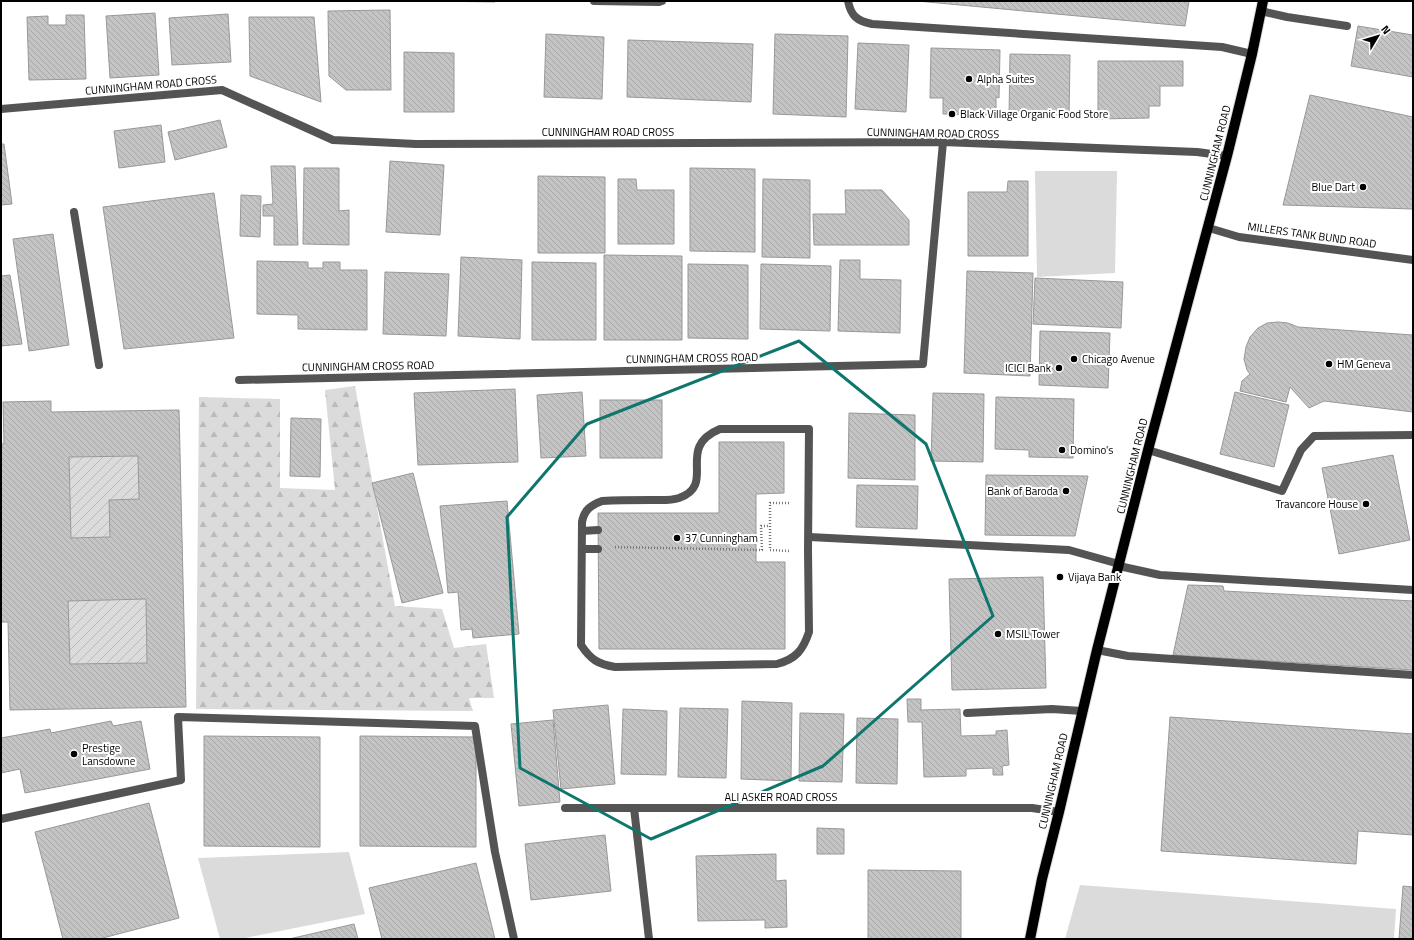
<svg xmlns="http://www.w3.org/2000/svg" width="1414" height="940" font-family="'Titillium Web',sans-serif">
  <defs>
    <pattern id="forest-firs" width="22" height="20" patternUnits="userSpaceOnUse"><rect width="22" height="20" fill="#dbdbdb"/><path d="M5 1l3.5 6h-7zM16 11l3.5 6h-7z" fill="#bababa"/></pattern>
    <pattern id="garden-furrows" width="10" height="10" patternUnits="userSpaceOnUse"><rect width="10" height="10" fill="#dbdbdb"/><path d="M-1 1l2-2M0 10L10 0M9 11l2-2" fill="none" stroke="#bababa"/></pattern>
    <pattern id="building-back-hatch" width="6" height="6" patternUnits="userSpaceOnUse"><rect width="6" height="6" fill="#c4c4c4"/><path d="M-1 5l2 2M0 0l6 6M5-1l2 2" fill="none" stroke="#a7a7a7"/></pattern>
  </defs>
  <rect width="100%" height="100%" fill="#fff"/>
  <g fill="#dbdbdb">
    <polygon points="1035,171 1117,171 1115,273 1037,277"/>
    <polygon points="349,852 365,914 240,939 220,939 198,858"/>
    <polygon points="1080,885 1396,909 1394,939 1065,939"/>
  </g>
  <polygon fill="url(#forest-firs)" points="355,386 395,606 442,609 454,648 486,644 494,698 469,698 473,711 196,709 199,397 280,399 280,488 335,490 325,390"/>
  <g fill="url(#garden-furrows)">
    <polygon points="138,456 139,499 109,500 110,537 71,538 69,457"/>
    <polygon points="146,599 147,663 70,664 68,601"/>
  </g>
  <g fill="url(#building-back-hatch)" stroke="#989898" fill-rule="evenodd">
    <polygon points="434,1 495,1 495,2"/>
    <polygon points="917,1 1189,1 1185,26"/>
    <polygon points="390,10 391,90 346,90 329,76 328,11"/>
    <polygon points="155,13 159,75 110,78 106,16"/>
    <polygon points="228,14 231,62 172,65 169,18"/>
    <polygon points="66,15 84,15 86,79 29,80 27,17 48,16 48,25 66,25"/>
    <polygon points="249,17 314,17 321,102 250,76"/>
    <polygon points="1358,26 1413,35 1413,77 1351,66"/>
    <polygon points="546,34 604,37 602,99 544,97"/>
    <polygon points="775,34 848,36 846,117 773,114"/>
    <polygon points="628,40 753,44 751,102 627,97"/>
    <polygon points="858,43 909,45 906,112 855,109"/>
    <polygon points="931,48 1000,50 999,98 996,97 996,115 943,114 943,98 930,98"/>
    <polygon points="404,52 454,53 454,112 404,112"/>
    <polygon points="1010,54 1070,55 1069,118 1009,117"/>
    <polygon points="1098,61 1183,61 1183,86 1160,86 1160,106 1149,106 1149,118 1098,119"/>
    <polygon points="1310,95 1413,117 1413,209 1283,205"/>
    <polygon points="220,120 227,147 175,160 168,132"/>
    <polygon points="161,125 165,162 119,168 114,131"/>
    <polygon points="1,144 4,144 12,204 1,205"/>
    <polygon points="390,161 444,165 440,235 386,232"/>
    <polygon points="271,166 295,166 298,245 274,245 274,216 263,216 263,205 273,204"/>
    <polygon points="304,168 339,168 339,211 349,210 349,245 303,244"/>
    <polygon points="690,168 755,169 755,252 690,251"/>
    <polygon points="538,176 605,177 605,253 538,253"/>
    <polygon points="618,179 636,179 637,190 674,190 674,244 618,244"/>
    <polygon points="763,179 810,180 810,258 762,257"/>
    <polygon points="1008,181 1028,181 1028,256 968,256 968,192 1007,192"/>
    <polygon points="845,190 882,190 909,220 909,245 814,245 813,214 846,214"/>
    <polygon points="214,193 234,338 124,349 103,207"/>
    <polygon points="241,195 261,196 260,237 240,236"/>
    <polygon points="53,234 69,345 29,351 13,239"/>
    <polygon points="604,255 682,256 682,340 604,340"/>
    <polygon points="461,257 522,260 520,339 458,336"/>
    <polygon points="840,260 860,260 860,279 901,280 900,333 838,331"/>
    <polygon points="257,261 308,262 308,268 323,268 323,262 340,262 340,270 367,270 367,330 298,329 298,315 257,314"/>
    <polygon points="532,262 596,263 596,340 532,340"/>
    <polygon points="688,264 748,265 748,339 688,338"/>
    <polygon points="761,264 831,266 830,331 760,329"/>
    <polygon points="967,271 1033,273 1030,376 964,373"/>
    <polygon points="385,272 449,274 446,336 383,334"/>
    <polygon points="10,275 22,344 1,346 1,276"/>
    <polygon points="1035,278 1123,282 1121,328 1033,324"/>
    <polygon points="1278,322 1288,323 1298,327 1413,335 1413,412 1324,401 1309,408 1290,387 1286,402 1240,391 1242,381 1250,374 1247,370 1244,359 1246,347 1250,337 1258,328 1267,323"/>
    <polygon points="1040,331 1110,333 1108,388 1039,385"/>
    <polygon points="515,389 518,462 418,465 414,393"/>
    <polygon points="582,392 586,456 541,458 537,395"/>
    <polygon points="1235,392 1289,405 1274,467 1220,454"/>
    <polygon points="933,393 984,394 983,462 931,461"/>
    <polygon points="996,397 1074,399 1073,458 1029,457 1029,450 995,449"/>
    <rect x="600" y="400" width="62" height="58"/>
    <path d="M51,401V412L179,410L186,707L10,710L8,622H1V444H4L3,402ZM138,456L139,499L109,500L110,537L71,538L69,457ZM146,599L147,663L70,664L68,601Z"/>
    <polygon points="849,413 915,415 915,480 848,478"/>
    <polygon points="291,418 321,419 320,477 290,476"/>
    <polygon points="719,442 784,442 784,493 756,494 756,562 785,562 785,649 599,649 598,513 719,513"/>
    <polygon points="1393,455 1410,540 1339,554 1322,468"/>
    <polygon points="413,473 443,593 402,603 372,483"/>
    <polygon points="986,475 1088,476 1075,536 985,535"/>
    <polygon points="857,485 918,486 917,529 856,527"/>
    <polygon points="507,501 519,634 473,638 472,629 461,630 458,592 448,593 440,506"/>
    <polygon points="1043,577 1046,688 952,690 949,579"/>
    <polygon points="1188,585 1223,586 1224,591 1413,601 1413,670 1173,655"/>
    <polygon points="907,699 921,699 921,710 960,709 961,736 996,735 996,731 1007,730 1009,765 1002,766 1003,775 993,775 993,768 966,769 966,776 924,777 922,722 908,722"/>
    <polygon points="742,701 792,703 791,781 741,779"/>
    <polygon points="608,705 615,784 561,789 553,710"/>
    <polygon points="680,708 728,709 726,778 678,777"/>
    <polygon points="623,709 667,711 666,775 621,774"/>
    <polygon points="800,713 844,714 842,782 799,781"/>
    <polygon points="1170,717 1413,734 1413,835 1358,831 1356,864 1161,851"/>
    <polygon points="857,718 898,719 897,784 856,783"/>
    <polygon points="553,720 560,802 519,806 511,724"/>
    <polygon points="111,721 113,726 141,721 150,769 25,793 20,769 1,773 1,738 50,729 51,733"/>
    <polygon points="204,736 320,737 320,847 204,846"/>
    <polygon points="360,736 476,737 476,847 360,846"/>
    <polygon points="149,803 179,918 99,939 63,939 35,832"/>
    <polygon points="817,828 844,829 844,854 817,854"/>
    <polygon points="605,835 611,891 531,900 525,844"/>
    <polygon points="776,854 776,881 786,880 787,927 765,928 765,920 698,921 696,856"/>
    <polygon points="476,863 495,939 382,939 369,888"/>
    <polygon points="868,870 961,871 961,939 868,939"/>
    <polygon points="1403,886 1413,887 1413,939 1399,939"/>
    <polygon points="354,924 358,939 289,939"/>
  </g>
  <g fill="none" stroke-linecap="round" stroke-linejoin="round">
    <defs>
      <polyline id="primary" points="1030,939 1042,879 1059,812 1097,650 1148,450 1227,156 1252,54 1263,1"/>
    </defs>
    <use href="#primary" stroke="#dbdbdb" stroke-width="12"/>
    <g stroke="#767676" stroke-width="2.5" stroke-dasharray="1 2" stroke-linecap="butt">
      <polyline points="615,547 762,550 761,526 770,526"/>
      <polyline points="789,551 770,550 770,503 790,503"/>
    </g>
    <g stroke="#545454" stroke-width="8">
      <polyline points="594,1 659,2 662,1"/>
      <path d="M848,1C851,16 857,21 872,24L1222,47L1252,54"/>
      <polyline points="1261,11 1287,17 1347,26"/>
      <path d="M720,429H809L808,551L809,632C803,650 796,659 777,664L615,667C598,664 591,660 581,645L582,522C584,510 591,505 602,501C619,500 635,500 651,500C660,500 670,501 679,498C718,484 674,448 720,429Z"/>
      <polyline points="1148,450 1282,491 1301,450 1314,436 1413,435"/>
      <polyline points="582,531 598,530"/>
      <polyline points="809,537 1069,550 1119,564"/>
      <polyline points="582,549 598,549"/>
      <polyline points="1119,566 1160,575 1413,590"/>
      <polyline points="1097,650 1128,656 1413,675"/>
      <polyline points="967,713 1052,709 1082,711"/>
      <polyline points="1,819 181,780 178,717 475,726 495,852 514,939"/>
    </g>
    <g stroke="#545454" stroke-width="8">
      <polyline points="1,109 222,90 333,140 416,144 943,142 1197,152 1227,156"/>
      <polyline points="74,212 99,365"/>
      <polyline points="239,380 923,364 943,142"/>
      <polyline points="565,808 1032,808 1059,812"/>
      <polyline points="634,808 649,939"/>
    </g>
    <polyline stroke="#545454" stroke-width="8" points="1209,228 1239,237 1413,260"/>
    <use href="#primary" stroke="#000" stroke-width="10"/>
  </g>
  <path fill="none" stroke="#0f766e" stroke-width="3" stroke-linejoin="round" d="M799,341L926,444L993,616L823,766L651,839L520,768L507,517L587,424Z"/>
  <g fill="#000" stroke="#fff" stroke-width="1.5">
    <circle cx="969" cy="79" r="4"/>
    <circle cx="952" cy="114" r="4"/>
    <circle cx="1363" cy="187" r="4"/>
    <circle cx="1074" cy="359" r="4"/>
    <circle cx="1329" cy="364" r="4"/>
    <circle cx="1059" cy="368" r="4"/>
    <circle cx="1062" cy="450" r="4"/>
    <circle cx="1066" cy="491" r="4"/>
    <circle cx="1366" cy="504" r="4"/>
    <circle cx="677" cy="538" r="4"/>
    <circle cx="1060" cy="577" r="4"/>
    <circle cx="998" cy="634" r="4"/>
    <circle cx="74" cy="754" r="4"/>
  </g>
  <g text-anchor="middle" stroke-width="4" stroke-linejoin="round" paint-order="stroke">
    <g font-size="11" fill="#000" stroke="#fff" text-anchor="start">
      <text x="977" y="83">Alpha Suites</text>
      <text x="960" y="118">Black Village Organic Food Store</text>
      <text x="1355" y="191" text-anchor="end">Blue Dart</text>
      <text x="1082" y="363">Chicago Avenue</text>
      <text x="1337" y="368">HM Geneva</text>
      <text x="1051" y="372" text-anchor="end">ICICI Bank</text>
      <text x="1070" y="454">Domino's</text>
      <text x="1058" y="495" text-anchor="end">Bank of Baroda</text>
      <text x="1358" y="508" text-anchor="end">Travancore House</text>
      <text x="685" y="542">37 Cunningham</text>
      <text x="1068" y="581">Vijaya Bank</text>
      <text x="1006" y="638">MSIL Tower</text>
      <text x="82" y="752">Prestige<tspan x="82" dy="13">Lansdowne</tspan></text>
    </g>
    <g font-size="11" fill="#000" stroke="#fff">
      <text transform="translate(151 85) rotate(-5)" y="4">CUNNINGHAM ROAD CROSS</text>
      <text x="608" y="136">CUNNINGHAM ROAD CROSS</text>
      <text transform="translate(933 133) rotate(1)" y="4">CUNNINGHAM ROAD CROSS</text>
      <text transform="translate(1215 153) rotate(-76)" y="4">CUNNINGHAM ROAD</text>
      <text transform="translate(1312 235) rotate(8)" y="4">MILLERS TANK BUND ROAD</text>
      <text transform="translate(692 358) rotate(-1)" y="4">CUNNINGHAM CROSS ROAD</text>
      <text transform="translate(368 366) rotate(-1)" y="4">CUNNINGHAM CROSS ROAD</text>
      <text transform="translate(1132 466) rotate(-76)" y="4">CUNNINGHAM ROAD</text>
      <text transform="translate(1053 781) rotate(-77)" y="4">CUNNINGHAM ROAD</text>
      <text x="781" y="801">ALI ASKER ROAD CROSS</text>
    </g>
  </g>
  <rect width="1414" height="940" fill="none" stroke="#000000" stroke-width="4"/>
  <g transform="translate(1378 36) rotate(52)" stroke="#ffffff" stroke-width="3" paint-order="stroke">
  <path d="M0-3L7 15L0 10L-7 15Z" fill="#000000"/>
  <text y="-6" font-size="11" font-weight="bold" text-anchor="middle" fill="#000000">N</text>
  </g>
</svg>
